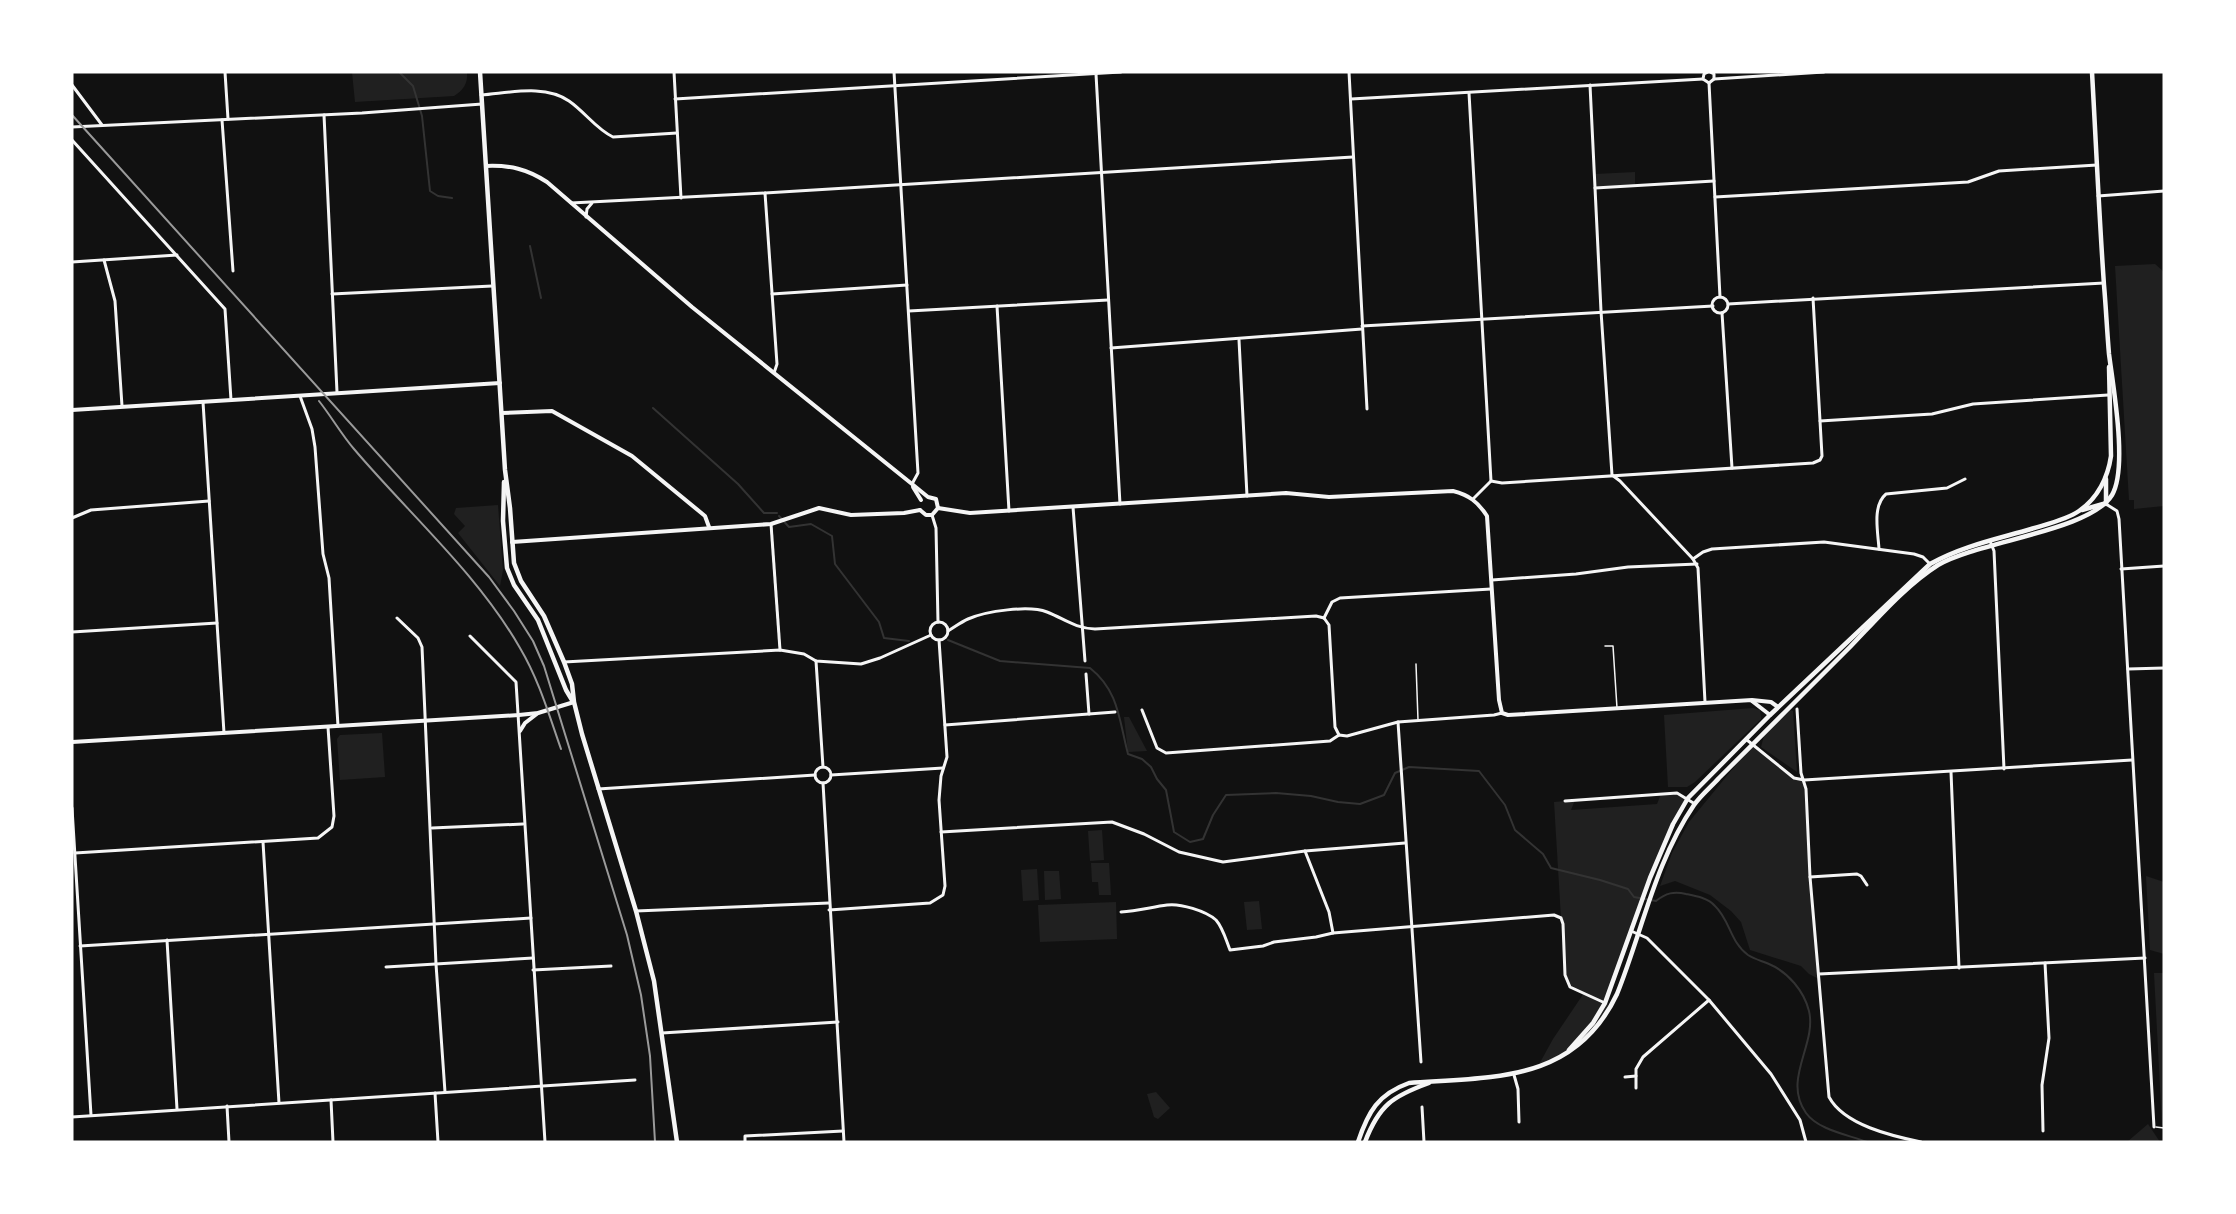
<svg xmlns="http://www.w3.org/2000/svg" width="2236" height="1214" font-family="'PT Sans Narrow',sans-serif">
  <rect width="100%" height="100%" fill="#111"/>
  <g fill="#202020">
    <path d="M352,72H467C468,84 463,90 454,96L355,102Z"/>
    <polygon points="1635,172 1635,185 1596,187 1595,174"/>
    <polygon points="2155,264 2164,272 2164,506 2134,509 2134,500 2129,500 2115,266"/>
    <polygon points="498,505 503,570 500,586 458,533 465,526 454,514 456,508"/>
    <polygon points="1753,708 1760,710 1761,719 1695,782 1687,787 1668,787 1664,715"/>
    <polygon points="1790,710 1793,711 1797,772 1761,747 1764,736"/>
    <polygon points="1124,717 1129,717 1147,751 1128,752"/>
    <polygon points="382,733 385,777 340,780 337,739 340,735"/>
    <polygon points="1753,744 1794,778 1804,780 1819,979 1809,974 1801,966 1750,950 1741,922 1731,911 1710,895 1675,881 1660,886 1672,853 1689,822"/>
    <polygon points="1677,793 1688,798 1650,878 1605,1003 1611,1006 1580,1046 1537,1068 1553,1039 1584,993 1570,987 1565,975 1563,924 1561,918 1554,802 1575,800 1571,810 1657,804 1661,794"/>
    <polygon points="1102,830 1104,860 1090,861 1088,831"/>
    <polygon points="1091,863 1109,863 1111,895 1099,895 1098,882 1092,882"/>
    <polygon points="1037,869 1039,900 1023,901 1021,870"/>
    <polygon points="1044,871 1059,871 1061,899 1045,900"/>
    <polygon points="2146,876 2164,882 2164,954 2150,950"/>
    <polygon points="1259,901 1262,929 1247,930 1244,902"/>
    <polygon points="1116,902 1117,939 1040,942 1038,905"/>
    <polygon points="2154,973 2164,973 2164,1125 2162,1125"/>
    <polygon points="1156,1092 1170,1108 1158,1119 1154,1117 1147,1094"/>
    <polygon points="2148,1124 2160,1142 2127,1142"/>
  </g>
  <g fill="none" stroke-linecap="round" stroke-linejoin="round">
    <g stroke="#333" stroke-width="2">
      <polyline points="399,72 413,86 422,116 430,191 438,196 452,198"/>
      <polyline points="530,246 541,298"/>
      <polyline points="653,408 738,484 764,513 777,513"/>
      <polyline points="779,516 789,527 811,524 832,536 835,564 879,622 884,638 909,641"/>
      <path d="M948,640L1000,661L1090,668C1119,691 1119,720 1128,754L1142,759L1151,767L1157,779L1166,790L1174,832L1190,842L1203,839L1213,815L1226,795L1276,793L1311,796L1338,802L1360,804L1384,795L1395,773L1409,767L1479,771L1505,805L1515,830L1543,854L1551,868L1600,880L1628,889L1634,897L1656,901C1666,893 1674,891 1686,894C1696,896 1708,898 1715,906C1730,920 1730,942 1748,955C1754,959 1762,961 1769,964C1788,972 1804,991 1809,1011C1817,1045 1782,1079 1806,1113C1818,1130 1849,1135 1867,1142"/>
    </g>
    <g stroke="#f5f5f5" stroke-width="1.5">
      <polyline points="1605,646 1613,646 1617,708"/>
      <polyline points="1416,664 1418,720"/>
      <polyline points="2156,1127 2164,1128"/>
    </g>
    <g stroke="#f5f5f5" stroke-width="3">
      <polyline points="225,72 228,119"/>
      <polyline points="674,72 681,198"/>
      <polyline points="894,72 918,473 912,484"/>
      <polyline points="1349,72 1367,409"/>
      <polyline points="1708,72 1704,74 1703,79 1709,83 1714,79 1714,74 1710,72"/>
      <polyline points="1096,74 1120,504"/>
      <polyline points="1714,79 1824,72"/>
      <polyline points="1709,83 1720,297"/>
      <polyline points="72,85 102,125"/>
      <polyline points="1590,85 1601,311 1612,475 1620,481 1693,559 1698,568 1705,702"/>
      <polyline points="1469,93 1491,481"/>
      <path d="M481,95C509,93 545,84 569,101C585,112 596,129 613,137L677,133"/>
      <polyline points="675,99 1121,72"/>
      <polyline points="1351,99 1703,79"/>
      <polyline points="324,115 337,392"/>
      <polyline points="222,120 233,271"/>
      <polyline points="72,127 362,113 482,104"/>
      <polyline points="72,140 225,309 231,400"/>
      <polyline points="1595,188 1714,181"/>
      <polyline points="765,193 777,364 774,373"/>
      <polyline points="2098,196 2164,191"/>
      <polyline points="1715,197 1968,182 1999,171 2097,165"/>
      <polyline points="571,203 765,193 1353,157"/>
      <polyline points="586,217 587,209 592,203"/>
      <polyline points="104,260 115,301 122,406"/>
      <polyline points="72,262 177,255"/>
      <polyline points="332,294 492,286"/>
      <polyline points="772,294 907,285"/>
      <circle cx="1720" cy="305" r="8"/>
      <polyline points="1728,304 2104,283"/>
      <polyline points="997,306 1009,511"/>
      <polyline points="909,311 1108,300"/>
      <polyline points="1722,313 1732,468"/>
      <polyline points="1362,326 1713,306"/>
      <polyline points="1239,340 1247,496"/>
      <polyline points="1111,348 1362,329"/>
      <polyline points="300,396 312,429 315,447 323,554 329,578 338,726"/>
      <polyline points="203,402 224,733"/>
      <polyline points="1820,421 1932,414 1973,404 2108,395"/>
      <polyline points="1473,499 1491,481 1502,483 1813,463 1820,460 1822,456 1813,298"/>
      <polyline points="2106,504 2117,511 2119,519 2154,1127"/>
      <polyline points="1073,507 1085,661"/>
      <polyline points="932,515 936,528 938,622"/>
      <polyline points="72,518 91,510 209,501"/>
      <polyline points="771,524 780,650"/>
      <polyline points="1990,541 1994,551 2004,769"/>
      <path d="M1879,549C1878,532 1872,506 1886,494L1947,488L1965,479"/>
      <polyline points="1693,559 1703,552 1712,549 1824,542 1914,554 1923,557 1930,564"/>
      <polyline points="2121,569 2164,566"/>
      <polyline points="1492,580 1576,574 1628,567 1697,564"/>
      <polyline points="397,618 418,638 422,647 436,964 445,1092"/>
      <polyline points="1324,618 1332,602 1340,598 1491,589"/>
      <polyline points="1324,618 1329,625 1335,727 1339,735"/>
      <circle cx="939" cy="631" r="9"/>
      <path d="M948,631C955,627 961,622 968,619C986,611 1029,605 1047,612C1065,619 1074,628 1095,629L1316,616L1324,618"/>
      <polyline points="72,632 217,623"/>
      <polyline points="470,636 516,682 545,1142"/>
      <polyline points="816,661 823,767"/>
      <polyline points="564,662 780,650 804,654 816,661 861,664 880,658 931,635"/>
      <polyline points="2128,669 2164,668"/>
      <polyline points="1086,674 1089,714"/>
      <path d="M1797,709L1801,773L1806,789L1810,877L1829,1097C1844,1125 1892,1136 1921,1142"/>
      <polyline points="1142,710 1157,748 1166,753 1330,741 1339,735 1347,736 1398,722 1494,715 1502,713"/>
      <polyline points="1398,722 1421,1062"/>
      <polyline points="945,725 1115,712"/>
      <polyline points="1747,740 1794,778 1804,780 2132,760"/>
      <circle cx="823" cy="775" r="8"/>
      <polyline points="1951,772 1959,968"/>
      <polyline points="831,775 943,768"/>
      <polyline points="823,783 844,1142"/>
      <polyline points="598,789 815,775"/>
      <polyline points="1565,801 1677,793 1695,804"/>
      <polyline points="72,808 91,1115"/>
      <polyline points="432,828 523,824"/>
      <polyline points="941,832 1112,822 1144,834 1179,852 1223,862 1305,851 1405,843"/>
      <polyline points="263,842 279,1103"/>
      <polyline points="1305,851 1329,912 1333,933 1554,915 1561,918 1563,924 1565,975 1570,987 1605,1003"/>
      <polyline points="75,853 318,838 332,827 334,816 328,727"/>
      <polyline points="1810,877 1857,874 1861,876 1867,885"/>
      <polyline points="829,910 930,903 943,895 945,886 939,800 941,776 947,757 939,640"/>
      <polyline points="636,911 829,903"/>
      <path d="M1121,912C1137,911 1152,907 1167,905C1180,903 1206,911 1216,920C1223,928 1226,940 1230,950L1263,946L1274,942L1316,937L1333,933"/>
      <polyline points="1631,931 1647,938 1709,1000 1771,1074 1800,1120 1806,1142"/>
      <polyline points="167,940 177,1109"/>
      <polyline points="80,946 531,918"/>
      <polyline points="386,967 533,958"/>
      <polyline points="533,970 611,966"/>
      <polyline points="1819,974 2145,958"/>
      <polyline points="662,1033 838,1022"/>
      <polyline points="1514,1075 1518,1089 1519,1122"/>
      <polyline points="1625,1077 1636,1076"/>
      <polyline points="1636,1088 1636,1069 1643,1057 1709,1000"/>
      <polyline points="435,1093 438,1142"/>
      <polyline points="331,1100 333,1142"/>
      <polyline points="227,1106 229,1142"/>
      <polyline points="1422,1107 1424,1142"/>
      <polyline points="72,1117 635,1080"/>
      <polyline points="2043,1131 2042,1085 2049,1038 2045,963"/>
      <polyline points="745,1142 745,1136 843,1131"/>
    </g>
    <g stroke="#f5f5f5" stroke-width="4">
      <path d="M486,166C510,165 527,169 547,182L692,307L912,484L928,497L936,499L938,508"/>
      <polyline points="72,410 500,383"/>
      <polyline points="502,413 552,411 632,456 705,516 709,527"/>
      <polyline points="913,487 921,500"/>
      <path d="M938,508L970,513L1286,493L1329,497L1453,491C1469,495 1478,502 1487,516L1499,700L1502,713L1508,715L1752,700L1771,702L1778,707"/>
      <polyline points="920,510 926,515 932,515 938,508"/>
      <polyline points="512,542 771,524 819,508 851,515 904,513 920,510"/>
      <polyline points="1752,701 1770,715"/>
      <polyline points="520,731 525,723 538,713"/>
      <polyline points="72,742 519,715 538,713 574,702"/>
    </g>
    <g stroke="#f5f5f5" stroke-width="4.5">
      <polyline points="480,72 505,470 510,508 514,563 521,581 544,616 564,662 572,684 574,702 582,734 636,911 654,981 677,1142"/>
      <polyline points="504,482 503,521 507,568 514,585 538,620 566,690 572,700"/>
      <polyline points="2106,504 2106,479"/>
      <polyline points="2082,510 2103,504"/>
      <path d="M1569,1050L1593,1023L1605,1003L1650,878L1673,824L1688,798L1770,715L1930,564C1962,546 1997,539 2031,529C2047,524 2066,520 2079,511C2098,498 2108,477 2111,456L2109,367"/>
      <path d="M1358,1142C1368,1112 1378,1094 1409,1083C1493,1077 1575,1083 1617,994C1642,932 1655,862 1694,805C1701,795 1711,787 1719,778C1763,734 1806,691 1850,647C1877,619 1905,586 1938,565C1979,541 2090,531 2112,495C2128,468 2113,386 2109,354C2107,331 2106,308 2104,285C2099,214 2096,143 2092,72"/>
      <path d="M1365,1142C1379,1105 1393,1096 1429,1083"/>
    </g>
    <g stroke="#9a9a9a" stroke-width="2">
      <polyline points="72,115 489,577 514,611 533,641 544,666 627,935 641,995 650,1056 655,1142"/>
      <path d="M319,401C331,416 341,434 354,449C410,515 477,573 520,648C539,680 549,715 561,749"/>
    </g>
  </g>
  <rect width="2236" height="1214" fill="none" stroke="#ffffff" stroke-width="147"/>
</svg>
